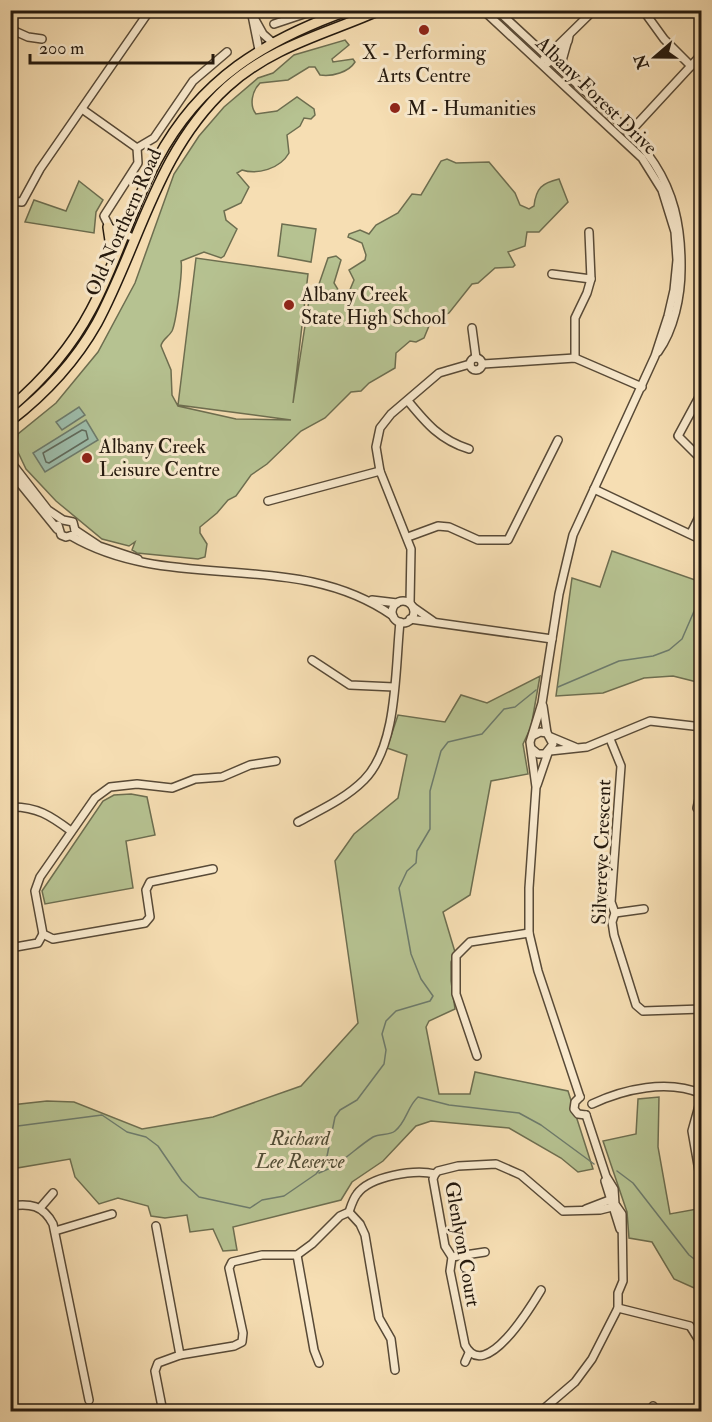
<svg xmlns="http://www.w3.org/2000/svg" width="712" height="1422" font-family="'IM FELL Double Pica',serif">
  <rect width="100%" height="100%" fill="#f6deb3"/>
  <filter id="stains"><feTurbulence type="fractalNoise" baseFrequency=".00333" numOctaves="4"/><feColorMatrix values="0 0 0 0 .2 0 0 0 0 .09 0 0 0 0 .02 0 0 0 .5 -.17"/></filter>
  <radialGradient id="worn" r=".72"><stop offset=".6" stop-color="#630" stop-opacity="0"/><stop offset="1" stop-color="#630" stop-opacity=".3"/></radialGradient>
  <g fill="#b6c291" stroke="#6d6e50" stroke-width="1.5">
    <path d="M345,40L349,45L332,59L333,62L353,59L355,62C349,72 332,77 320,75L315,67H309L288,80L260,83C252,91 249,105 256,114L277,111L297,97L314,109L315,115L311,119L304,118L300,126L287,135L289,153C280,169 257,175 242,170L237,173L249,187L241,203L224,211L226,220L237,229L224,256L221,258L204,252L181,261C183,270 176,323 172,331C168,338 162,339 161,346L171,370L172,395L178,406L236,419L291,420L178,405L196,258L308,274L293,403L309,300L318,287L328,258L336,256L341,260L334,283L340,293L349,292L354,280L349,270L365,260L366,255L362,243L348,237L349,234L360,230L369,234L376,225L398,213L412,194L421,195L441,161L447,159L456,163L489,162L515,193L520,205L529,209L534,206C536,188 542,183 559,179L568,202L539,232H527L525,246L508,252L515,265L513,267L495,268L478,283L472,284L449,313L431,321L424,338L416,342L410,341L396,353L395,368L369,383L361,391L351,392L325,418L301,431L267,464L251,475L236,496L228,500L217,513L200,527V533L207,544L205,557L198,559L137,553L132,550L135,542L129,546L102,539L56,501L26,469L16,448L18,434L56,403L98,352L135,283L174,174L199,136L224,107L258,78L273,73L294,55Z"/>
    <polygon points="79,181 103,200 96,212 94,233 25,222 34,200 66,211"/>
    <polygon points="282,224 316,229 311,262 278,256"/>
    <polygon points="612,551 701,582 701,683 673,676 644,678 603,693 556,696 572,578 600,587"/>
    <polygon points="540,676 531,727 523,744 528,774 491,781 470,895 443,912 455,952 451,962 451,981 455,1009 429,1021 426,1027 439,1094 470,1094 475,1072 568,1091 593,1169 578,1172 561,1158 509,1128 431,1121 416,1126 383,1161 352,1182 341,1200 233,1227 237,1250 223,1251 213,1229 190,1232 187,1215 165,1218 151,1216 148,1206 118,1198 99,1204 75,1177 70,1159 11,1169 11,1105 47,1101 74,1102 142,1129 213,1117 301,1086 358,1023 335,861 354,834 398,798 407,755 387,748 398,715 445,722 461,695 487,703"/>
    <polygon points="131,794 147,797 155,835 126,841 133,888 45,904 42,891 103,801 114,795"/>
    <polygon points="659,1097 658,1147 670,1214 697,1209 701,1213 701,1291 674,1279 652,1242 629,1238 627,1212 603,1141 636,1134 638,1099"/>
  </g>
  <g fill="#9dbcaa" stroke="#6d7b6c" stroke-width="1.5">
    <polygon points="79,407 85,415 62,430 56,422"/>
    <polygon points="86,420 98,440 45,472 33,453"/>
  </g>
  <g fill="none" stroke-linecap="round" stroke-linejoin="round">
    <polygon stroke="#606a5c" stroke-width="1.5" points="82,430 86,431 88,439 49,463 46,462 43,453"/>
    <g stroke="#6d7b6c" stroke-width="1.5">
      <polyline points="558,687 619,661 653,656 669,650 682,639 695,609 702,610"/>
      <polyline points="10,1127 102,1115 127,1132 146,1137 158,1146 182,1181 199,1197 250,1208 262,1200 284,1196 316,1174 326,1161 335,1117 340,1110 357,1100 384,1064 386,1050 382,1034 386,1021 396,1011 430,1001 433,996 421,979 411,954 399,888 407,871 416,863 417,851 430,829 430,791 441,751 448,742 482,734 504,709 515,707 536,690"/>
      <polyline points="617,1171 633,1183 689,1255 702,1265"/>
      <path d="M319,1173C341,1165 354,1149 373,1137C380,1133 389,1136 395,1131C407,1121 407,1107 418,1097L449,1105L519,1113L541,1125L594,1164"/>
    </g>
    <defs>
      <g id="minor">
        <polyline points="251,10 259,50"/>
        <polyline points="483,10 642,158 662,190 675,232 677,260 674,290 668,316 655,356 573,535 559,594 542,703 530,742 536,787 529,888 529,933 538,971 580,1097"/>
        <path d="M497,10C524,35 551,60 578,85C643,142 682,176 681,269C681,296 674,330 658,352"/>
        <polyline points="643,10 664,39 691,66"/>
        <polyline points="253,16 263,34 272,42"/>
        <polyline points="274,24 316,10"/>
        <polyline points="10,29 28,37 42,39"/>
        <polyline points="544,59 594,10"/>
        <polyline points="548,63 568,41 569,36"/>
        <polyline points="560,68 567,43"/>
        <polyline points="82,109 137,148 138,163 104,216 110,228 129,236"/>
        <polyline points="628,134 702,54"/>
        <polyline points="137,148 154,138 193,81 227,52"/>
        <polyline points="10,201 22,202 40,169 150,10"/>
        <polyline points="552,274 591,279"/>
        <polyline points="472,328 476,358"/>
        <circle cx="476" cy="364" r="6"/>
        <polyline points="575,358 575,318 587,293 591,279 589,232"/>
        <polyline points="483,364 575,358 642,387"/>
        <polyline points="698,399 678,436 702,460"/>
        <path d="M408,401C426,423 440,440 469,449"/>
        <polyline points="10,461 48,510 63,520 73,522 75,530"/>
        <polyline points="10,471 57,529"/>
        <polyline points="594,489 702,540"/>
        <polyline points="268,501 380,471"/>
        <polyline points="58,525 61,535 66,537 73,535"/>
        <polyline points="75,530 99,546 138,559"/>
        <polyline points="691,533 702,511"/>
        <path d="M71,536C172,595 295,547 393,616"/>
        <polyline points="408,537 438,526 449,527 478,540 508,540 558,440"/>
        <polyline points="372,600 397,603"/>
        <circle cx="403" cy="612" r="11"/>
        <polyline points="410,603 411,549 380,471 376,447 380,428 391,414 439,373 470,364"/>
        <polyline points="413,607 433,621"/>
        <polyline points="410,619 552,639"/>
        <polyline points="312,660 350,685 394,687"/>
        <polyline points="543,706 547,733"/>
        <polyline points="551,737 575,747"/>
        <polyline points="610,739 621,766 611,902 615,913 612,922 614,935 636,1005 643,1011 702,1009"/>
        <polyline points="532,749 538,754 545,754 553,744 547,733 540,732 534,735"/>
        <polyline points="550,751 587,747 650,721 702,727"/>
        <polyline points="537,785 548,753"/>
        <path d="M10,807C36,806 51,816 71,831"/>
        <polyline points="697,808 702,786"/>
        <path d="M298,822C320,810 345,799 364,780C398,746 395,668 400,622"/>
        <polyline points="213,869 150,882 146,890 150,917 145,923 53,939 43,934 35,891 40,877 95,798 110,787 137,784 172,788 195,779 222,777 250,765 276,761"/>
        <polyline points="615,913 644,909"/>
        <polyline points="10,948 38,943 43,934"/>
        <polyline points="477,1056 456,994 456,956 470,942 529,933"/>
        <polyline points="702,1095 692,1131 702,1188"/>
        <polyline points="580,1097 575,1102 574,1109 578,1114 586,1115"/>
        <path d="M592,1104C624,1089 668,1079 702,1094"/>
        <path d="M435,1174L433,1179L445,1246L452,1257L450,1271L465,1345C485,1384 532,1305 541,1290"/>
        <polyline points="605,1181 620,1229"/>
        <path d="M10,1206C30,1203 43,1205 53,1224L89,1400"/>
        <polyline points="40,1208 53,1193"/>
        <polyline points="586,1209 612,1199"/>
        <polyline points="349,1212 360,1224 365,1235 379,1318 391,1339 395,1370"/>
        <polyline points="156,1226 180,1355"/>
        <polyline points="55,1231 112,1214"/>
        <polyline points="297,1255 314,1350 319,1363"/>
        <polyline points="452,1257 485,1252"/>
        <polyline points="618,1308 690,1326 702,1345"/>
        <polyline points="465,1362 469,1353"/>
        <path d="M163,1412L155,1371L158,1363L180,1355L234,1346L242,1342L243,1333L229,1268L232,1262L262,1255H297L312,1244L340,1216L349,1212C351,1206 353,1199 357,1194C370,1176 415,1169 435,1174L438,1171L458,1166L496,1164L521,1175L563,1211L600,1210L616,1206"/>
        <polyline points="540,1412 575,1382 592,1359 618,1308 618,1293 623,1281 622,1214 615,1204 614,1189 606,1176 586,1115"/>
        <polyline points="652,1412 653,1406"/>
      </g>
      <g id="highway">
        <polyline points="108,227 113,261"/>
        <path d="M10,408C43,380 71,348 91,310C117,262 131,208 157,160C200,79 265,40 349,10"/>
        <path d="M10,421C45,394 75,362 97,323C140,243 157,151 227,87C272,46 326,34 380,10"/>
      </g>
    </defs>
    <use href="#minor" stroke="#584a37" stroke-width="10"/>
    <use href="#highway" stroke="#24190e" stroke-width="12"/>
    <use href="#minor" stroke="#f9eace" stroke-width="7"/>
    <use href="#highway" stroke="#f6deb3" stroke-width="9"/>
  </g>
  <g fill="#8f2418" stroke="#f9eace" stroke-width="2">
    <circle cx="424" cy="30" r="6"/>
    <circle cx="395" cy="108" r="6"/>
    <circle cx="289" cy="305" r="6"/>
    <circle cx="87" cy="458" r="6"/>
  </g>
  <g text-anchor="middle" stroke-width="6" stroke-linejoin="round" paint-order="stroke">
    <g font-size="20" fill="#24190e" stroke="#f9eace" text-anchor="start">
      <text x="424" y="59" text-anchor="middle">X - Performing<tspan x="424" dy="23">Arts Centre</tspan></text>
      <text x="407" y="115">M - Humanities</text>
      <text x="301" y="301">Albany Creek<tspan x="301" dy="23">State High School</tspan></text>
      <text x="99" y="453">Albany Creek<tspan x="99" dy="23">Leisure Centre</tspan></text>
    </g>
    <g font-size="20" fill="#24190e" stroke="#f9eace">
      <text transform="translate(597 95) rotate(44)" y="7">Albany Forest Drive</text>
      <text transform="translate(123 222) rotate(-66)" y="7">Old Northern Road</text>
      <text transform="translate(601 852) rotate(-88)" y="7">Silvereye Crescent</text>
      <text transform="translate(463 1244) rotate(80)" y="7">Glenlyon Court</text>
    </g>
    <g font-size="20" font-style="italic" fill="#504c35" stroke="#f9eace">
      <text x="300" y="1145">Richard<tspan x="300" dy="23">Lee Reserve</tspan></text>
    </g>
  </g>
  <rect width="712" height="1422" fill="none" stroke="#f6deb3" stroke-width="36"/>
  <rect x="12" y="12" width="688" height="1398" fill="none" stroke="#24190e" stroke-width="3"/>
  <rect x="18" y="18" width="676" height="1386" fill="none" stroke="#24190e" stroke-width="1.5"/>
  <g transform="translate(655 57) rotate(250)" stroke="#f9eace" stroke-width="4.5" paint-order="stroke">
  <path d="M0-4.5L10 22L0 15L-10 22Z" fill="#24190e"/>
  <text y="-9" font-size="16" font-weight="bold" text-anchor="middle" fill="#24190e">N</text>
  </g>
  <path d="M30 54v9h183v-9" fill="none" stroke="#24190e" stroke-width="3"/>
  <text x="39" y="54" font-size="18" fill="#24190e" stroke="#f9eace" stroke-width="4.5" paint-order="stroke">200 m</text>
  <rect width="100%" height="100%" filter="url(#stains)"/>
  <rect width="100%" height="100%" fill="url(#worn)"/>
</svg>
